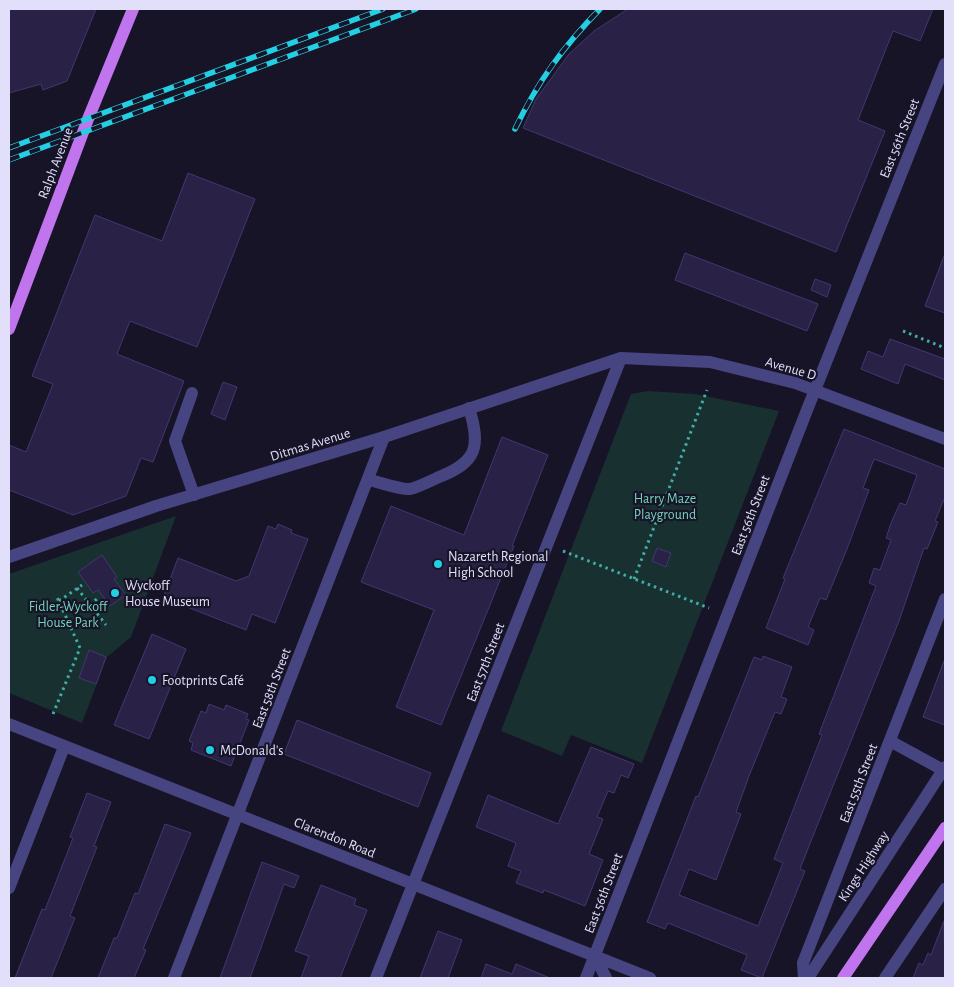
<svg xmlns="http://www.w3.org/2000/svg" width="954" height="987" font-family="'Alegreya Sans',sans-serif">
  <rect width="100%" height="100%" fill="#171428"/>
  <g fill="#183130">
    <polygon points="648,391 695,394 779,411 642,763 571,735 562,756 501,731 631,394"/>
    <polygon points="176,516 131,637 107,657 82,723 9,693 9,574"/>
  </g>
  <g fill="#2a2246" stroke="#42376f">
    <polygon points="9,9 96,9 67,81 43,90 41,84 9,93"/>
    <polygon points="628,9 933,9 920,41 893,31 858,120 885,131 836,252 523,128 536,99 569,54 594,31"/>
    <polygon points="188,173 255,199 197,347 130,321 117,354 184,381 153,462 141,458 126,496 73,515 9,490 9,445 26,452 53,384 32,376 95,215 162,241"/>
    <polygon points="685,253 818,304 807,331 675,280"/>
    <polygon points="944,256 945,256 945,313 925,306"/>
    <polygon points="815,279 831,285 827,297 811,290"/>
    <polygon points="890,339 945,359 945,380 905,364 898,384 861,369 868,351 883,357"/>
    <polygon points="223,382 237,387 225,420 211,414"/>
    <polygon points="844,429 945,469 945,497 935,521 938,522 927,549 924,548 899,621 809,846 800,869 805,871 762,978 741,970 747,955 668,923 665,929 647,922 696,796 698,797 754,657 762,660 763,656 792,667 781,697 787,699 781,714 775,712 749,776 736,812 741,814 716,880 689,869 679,895 758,926 783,863 774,859 822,735 819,734 876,586 869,583 874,568 880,570 891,540 886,538 891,523 900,503 906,505 917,475 874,459 863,488 869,490 847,549 826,600 820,598 808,627 814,630 808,645 766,628 785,579 783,578"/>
    <polygon points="502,437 548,455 512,546 514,546 441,725 396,707 434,610 361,582 391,506 464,535"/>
    <polygon points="278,524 292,530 291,533 308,539 275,623 252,614 246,630 169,600 170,597 164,595 178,558 236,581 249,576 268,526 276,529"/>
    <polygon points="657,548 671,553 666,567 652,561"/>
    <polygon points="102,555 117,577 114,579 126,595 110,606 98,590 93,593 78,572"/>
    <polygon points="152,634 186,649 149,739 114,725"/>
    <polygon points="89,650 106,657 96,684 79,678"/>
    <polygon points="944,661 945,662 945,725 923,717"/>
    <polygon points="209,704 224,710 226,705 248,714 246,719 249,720 231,766 191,750 193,743 189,741 201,711 206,713"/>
    <polygon points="297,720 431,773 418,807 284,754"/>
    <polygon points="591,747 634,764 628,778 621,775 614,793 608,791 597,817 603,819 589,854 603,860 585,906 544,890 543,893 516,883 521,871 508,866 516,843 476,827 488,795 558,824"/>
    <polygon points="87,793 111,802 94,846 97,847 70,916 75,918 51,978 15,978 42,909 45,910 73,838 70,837"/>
    <polygon points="165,824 191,833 143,949 146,950 134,978 98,978 114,938 117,938 135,893 138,894"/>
    <polygon points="262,862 299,876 294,888 284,884 250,978 220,978"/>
    <polygon points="321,885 356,899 354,905 367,910 340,978 301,978 309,956 295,951"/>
    <polygon points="944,921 945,978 913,978 919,963 923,965 928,953 931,955"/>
    <polygon points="438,931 462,940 448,978 420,978"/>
    <polygon points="486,964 512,974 516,964 550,978 481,978"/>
  </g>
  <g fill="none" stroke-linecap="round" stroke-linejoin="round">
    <g stroke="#40ada7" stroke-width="3" stroke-dasharray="2.5 4" stroke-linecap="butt">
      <polyline points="903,331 945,348"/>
      <polyline points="563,551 709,608"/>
      <polyline points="634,579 707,390"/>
      <polyline points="77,588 106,625"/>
      <polyline points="59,601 82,585"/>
      <polyline points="90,605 99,597"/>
      <polyline points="53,714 80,648 56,595"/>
    </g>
    <g stroke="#474581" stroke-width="12">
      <polyline points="192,393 175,441 194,495"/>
      <path d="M369,480C379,482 401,490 410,489C419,487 430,481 439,477C477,462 481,447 469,408"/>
      <polyline points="9,557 156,506 384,437 621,358 710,362 795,383 945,439"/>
      <polyline points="9,724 650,978"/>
      <polyline points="890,741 943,770"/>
      <polyline points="9,888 64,747"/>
      <polyline points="595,956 606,978"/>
      <polyline points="174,978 384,437"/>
      <polyline points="376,978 621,358"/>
      <polyline points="586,978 807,410 945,64"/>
      <polyline points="804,978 803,963 945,599"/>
      <polyline points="808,978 945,767"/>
      <polyline points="885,978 945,889"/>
    </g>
    <g stroke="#c074ed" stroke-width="12">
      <polyline points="9,329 88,119 133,9"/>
      <polyline points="843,978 945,828"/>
    </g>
    <defs>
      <g id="rail">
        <path d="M515,129C538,81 563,47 600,9"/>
        <polyline points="9,148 383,9"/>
        <polyline points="9,160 416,9"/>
      </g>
    </defs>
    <use href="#rail" stroke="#23cfe3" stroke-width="5.5"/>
    <use href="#rail" stroke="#171428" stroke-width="4" stroke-dasharray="11" stroke-linecap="butt"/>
  </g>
  <g fill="#23cfe3" stroke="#171428" stroke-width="2">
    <circle cx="438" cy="564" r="5"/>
    <circle cx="115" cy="593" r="5"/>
    <circle cx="152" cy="680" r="5"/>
    <circle cx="210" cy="750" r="5"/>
  </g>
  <g text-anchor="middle" stroke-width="4.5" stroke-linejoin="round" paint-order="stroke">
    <g font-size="14" fill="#e2dffb" stroke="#171428">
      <text transform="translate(899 138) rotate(-68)" y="5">East 56th Street</text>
      <text transform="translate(55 163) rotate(-69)" y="5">Ralph Avenue</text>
      <text transform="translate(791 368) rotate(16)" y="5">Avenue D</text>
      <text transform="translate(310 444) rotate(-17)" y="5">Ditmas Avenue</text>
      <text transform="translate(750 515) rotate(-69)" y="5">East 56th Street</text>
      <text transform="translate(485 662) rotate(-69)" y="5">East 57th Street</text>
      <text transform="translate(271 688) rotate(-69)" y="5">East 58th Street</text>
      <text transform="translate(858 783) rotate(-69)" y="5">East 55th Street</text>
      <text transform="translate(335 837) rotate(22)" y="5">Clarendon Road</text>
      <text transform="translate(863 866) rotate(-57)" y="5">Kings Highway</text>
      <text transform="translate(603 893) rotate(-69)" y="5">East 56th Street</text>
    </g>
    <g font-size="14" fill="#73d3bb" stroke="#171428">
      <text x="665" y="503">Harry Maze<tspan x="665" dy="16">Playground</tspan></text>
      <text x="68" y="611">Fidler-Wyckoff<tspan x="68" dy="16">House Park</tspan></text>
    </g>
    <g font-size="14" fill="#e2dffb" stroke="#171428" text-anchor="start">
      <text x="448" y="561">Nazareth Regional<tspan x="448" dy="16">High School</tspan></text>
      <text x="125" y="590">Wyckoff<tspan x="125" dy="16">House Museum</tspan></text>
      <text x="162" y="685">Footprints Café</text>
      <text x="220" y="755">McDonald's</text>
    </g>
  </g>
  <rect width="954" height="987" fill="none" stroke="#e2dffb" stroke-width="20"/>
</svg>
